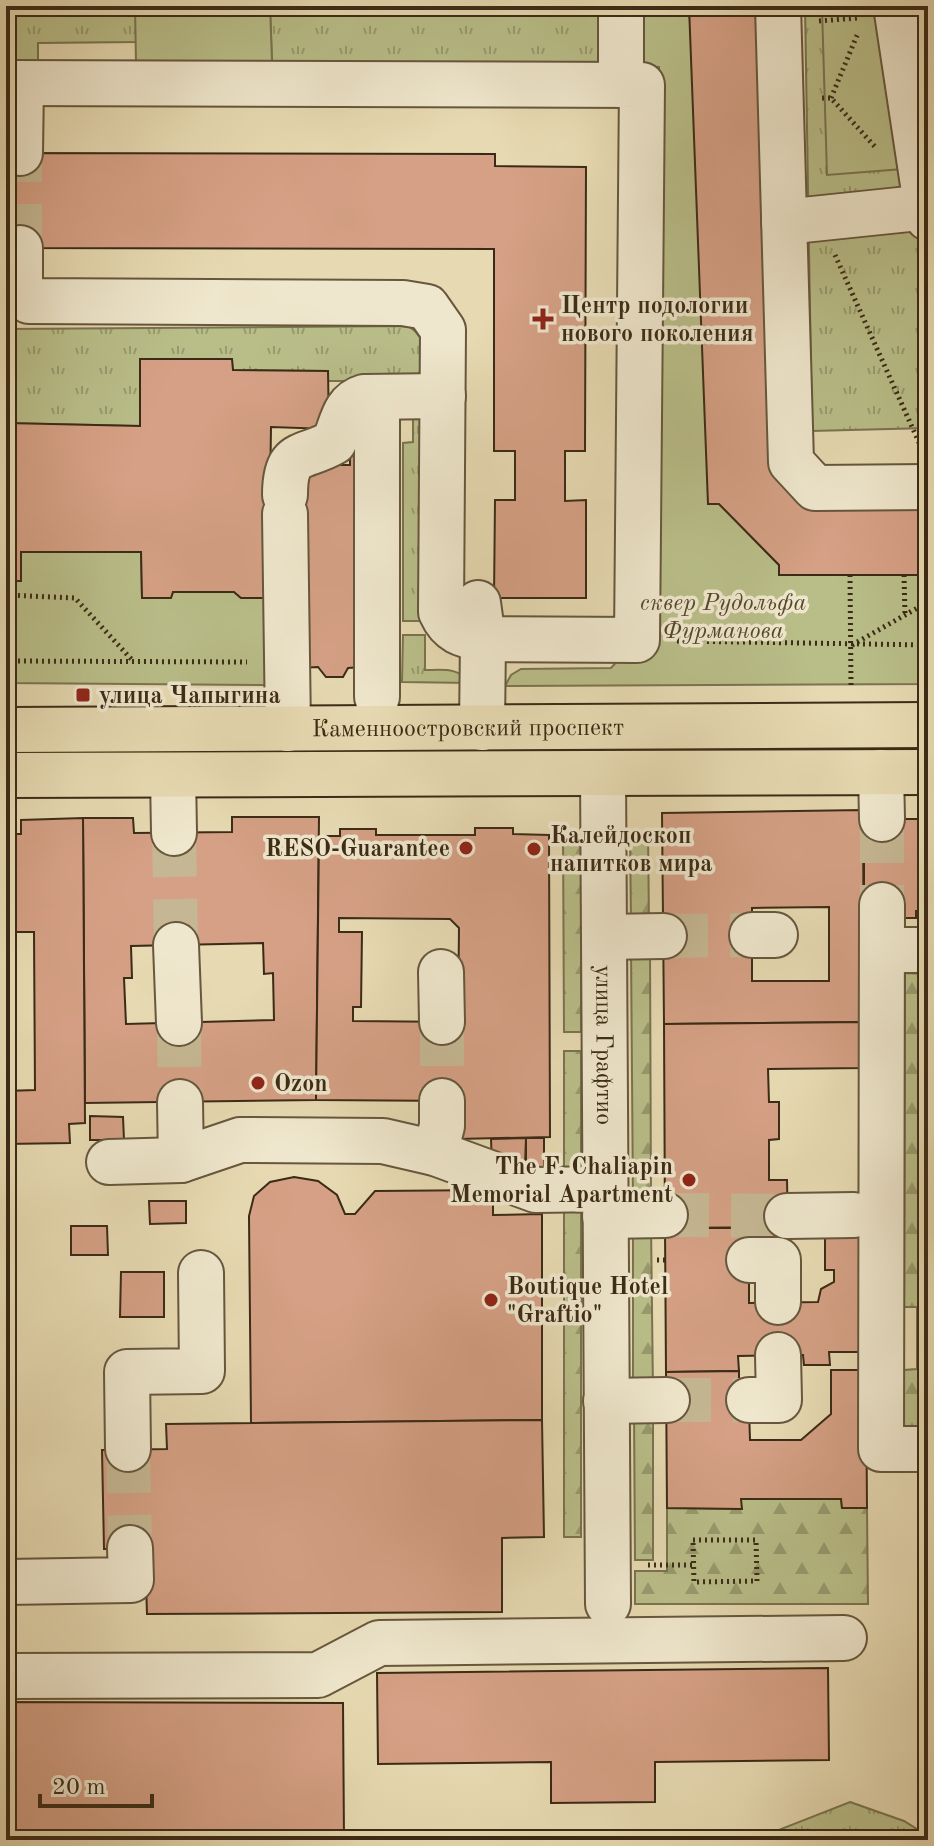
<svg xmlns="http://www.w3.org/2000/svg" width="934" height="1846" font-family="'Old Standard TT',serif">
  <defs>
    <pattern id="grass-tufts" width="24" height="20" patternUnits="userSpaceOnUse" patternTransform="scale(2)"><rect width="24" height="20" fill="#b9be89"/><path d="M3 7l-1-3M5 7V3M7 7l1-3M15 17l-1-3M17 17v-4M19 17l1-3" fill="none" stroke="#989b6f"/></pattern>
    <pattern id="forest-firs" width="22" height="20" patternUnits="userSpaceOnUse" patternTransform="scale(2)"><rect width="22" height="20" fill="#b9be89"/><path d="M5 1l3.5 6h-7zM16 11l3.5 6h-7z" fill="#989b6f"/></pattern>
  </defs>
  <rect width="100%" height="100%" fill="#e7dab2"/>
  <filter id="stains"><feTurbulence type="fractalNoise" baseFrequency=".0025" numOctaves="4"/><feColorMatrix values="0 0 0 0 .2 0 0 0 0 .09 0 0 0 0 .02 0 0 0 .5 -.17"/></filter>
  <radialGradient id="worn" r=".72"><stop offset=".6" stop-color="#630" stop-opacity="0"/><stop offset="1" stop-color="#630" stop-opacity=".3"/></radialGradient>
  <g fill="url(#grass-tufts)" stroke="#7a7450" stroke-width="2">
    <polygon points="136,6 136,42 38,43 38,65 6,62 6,7"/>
    <polygon points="270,6 414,6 414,15 602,13 603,65 272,62"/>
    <polygon points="805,6 928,6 928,428 812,431"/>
    <path d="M408,326C429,337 431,371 409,381H328V371L233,370L231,359H141L140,426L6,423V329Z"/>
    <polygon points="413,417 424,417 424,621 403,621 403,443 413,442"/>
    <path d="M403,635H425V670C444,670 458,667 470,683L402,682Z"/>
    <polygon points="850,1802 904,1821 928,1836 928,1840 753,1840"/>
  </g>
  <g fill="url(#forest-firs)" stroke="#7a7450" stroke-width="2">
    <polygon points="563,831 581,832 581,1032 564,1032"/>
    <polygon points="630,832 648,832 649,925 631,925"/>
    <polygon points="631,949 650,949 651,1202 633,1203"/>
    <polygon points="905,973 928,974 928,1435 903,1435 904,1370 917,1369 917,1307 904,1307"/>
    <polygon points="564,1051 581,1051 581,1175 564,1176"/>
    <rect x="564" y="1204" width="17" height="333"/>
    <polygon points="633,1225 651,1225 653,1392 633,1392"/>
    <polygon points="653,1409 653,1560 635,1560 634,1410"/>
    <polygon points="741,1499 841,1499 842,1508 867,1508 868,1604 635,1604 635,1571 667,1571 667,1508 741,1509"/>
  </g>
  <g fill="#b9be89" stroke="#7a7450" stroke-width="2">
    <polygon points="135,6 270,6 272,62 136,63"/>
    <polygon points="631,6 689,6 719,504 779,565 779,575 928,575 928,684 505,686 511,675 521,669 611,668 621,657 651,657 659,67 630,66"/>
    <polygon points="882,6 903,169 827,175 822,9"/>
    <polygon points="21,552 141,552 142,598 170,598 173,592 234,592 241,598 269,598 269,685 6,683 6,581 21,580"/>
  </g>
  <g fill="#d5a085" stroke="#3b2b16" stroke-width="2" fill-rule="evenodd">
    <polygon points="414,6 565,6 565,13 414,15"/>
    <polygon points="689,6 762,6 776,465 928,501 928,575 779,575 779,565 719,504 708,504"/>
    <polygon points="928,6 928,142 907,9"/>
    <polygon points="6,153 495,154 495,166 586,167 585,451 565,451 565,501 586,500 586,598 494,598 495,500 515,500 515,451 494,451 494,249 6,248"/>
    <polygon points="140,359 232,359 233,370 328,371 329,429 271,427 270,494 300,485 321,465 350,465 350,428 365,429 362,667 348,668 343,677 326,677 318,667 300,668 308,636 308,524 299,524 269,598 241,598 234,592 173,592 171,598 142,598 141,552 21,552 21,581 6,581 6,423 140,426"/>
    <path d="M863,810L864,1022L664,1024L662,813ZM829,907V981H752V908Z"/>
    <path d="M232,817H319L316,1100L85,1103L83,818H133L134,833L232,832ZM263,943L264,974L273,973L274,1020L126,1024L124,978H132L131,946Z"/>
    <polygon points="83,818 85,1123 69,1124 70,1143 6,1144 6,1091 35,1090 34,932 6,932 6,834 21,834 21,820"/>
    <polygon points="864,819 928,819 928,911 916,911 916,918 896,918 864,905"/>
    <path d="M475,828H513V834L549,835L550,1137L458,1139V1101L316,1100L319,836H340V829H376V835H475ZM339,918L450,919L459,928L458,1022L353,1021V1007H361L362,932H339Z"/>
    <polygon points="864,1022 865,1068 768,1069 769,1102 779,1102 779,1139 769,1140 769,1180 787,1180 788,1227 665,1228 664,1024"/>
    <polygon points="90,1116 123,1117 124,1140 90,1140"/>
    <polygon points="526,1138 525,1165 492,1165 491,1139"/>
    <rect x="526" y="1138" width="18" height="38"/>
    <polygon points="294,1177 318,1181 337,1195 345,1214 355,1214 375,1191 493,1190 493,1215 542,1214 542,1420 251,1423 249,1216 254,1196 270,1182"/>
    <polygon points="149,1201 186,1201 186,1223 150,1224"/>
    <polygon points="71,1226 107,1226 108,1255 71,1255"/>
    <polygon points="834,1226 866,1226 866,1352 829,1352 830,1365 804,1365 803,1355 738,1356 739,1371 666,1372 665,1228 749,1228 749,1303 818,1302 821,1289 834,1282 834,1270 825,1270 825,1237 834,1237"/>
    <polygon points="121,1272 164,1272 164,1317 120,1317"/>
    <polygon points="831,1370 866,1370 867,1508 842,1508 841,1499 741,1499 742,1509 667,1508 666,1372 739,1371 739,1379 748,1379 750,1440 801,1440 831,1414"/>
    <polygon points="542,1420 544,1537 502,1538 502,1612 147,1614 145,1548 104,1549 102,1450 167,1449 166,1424"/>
    <polygon points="828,1668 829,1760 655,1762 655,1802 551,1803 551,1762 378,1764 377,1673"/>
    <polygon points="6,1702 343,1703 344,1840 6,1840"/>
  </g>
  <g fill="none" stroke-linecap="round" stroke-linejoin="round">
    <g stroke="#c5b793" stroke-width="44" stroke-dasharray="44 22" stroke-linecap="butt">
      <polyline points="20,248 20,153"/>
      <polyline points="882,819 882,905"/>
      <polyline points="174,833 176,945"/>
      <polyline points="664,936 752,935"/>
      <polyline points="442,1022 442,1101"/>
      <polyline points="179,1023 180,1102"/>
      <polyline points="665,1215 787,1216"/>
      <polyline points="667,1400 749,1400"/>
      <polyline points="128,1449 130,1548"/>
    </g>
    <defs>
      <g id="minor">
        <polyline points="778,6 791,462 815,488 928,487"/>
        <polyline points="896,6 928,218"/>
        <path d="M6,83L642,85L637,640L483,639C462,635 450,632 441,612L443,330L427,307L403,303L29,301L20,291V248"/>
        <polyline points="621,85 621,6"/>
        <polyline points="20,153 21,83"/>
        <polyline points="784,222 928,207"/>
        <polyline points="377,397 377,697"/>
        <path d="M285,495C285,448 303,460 334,442C342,425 343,403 364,397L443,396"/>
        <polyline points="285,514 288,729"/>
        <polyline points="478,603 483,639 482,728"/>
        <polyline points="881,772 882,819"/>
        <path id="s1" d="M603,773L608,1604"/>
        <polyline points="173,775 174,833"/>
        <polyline points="882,905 881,1449 928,1449"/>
        <polyline points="752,935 775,935"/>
        <polyline points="604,937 664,936"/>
        <polyline points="176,945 179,1023"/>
        <polyline points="883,950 928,950"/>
        <polyline points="441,972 442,1022"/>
        <polyline points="180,1102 181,1160"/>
        <polyline points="435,1153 442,1126 442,1101"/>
        <polyline points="109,1162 181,1160 240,1140 383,1141 435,1153 536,1190 605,1189"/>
        <polyline points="605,1216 665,1215"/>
        <polyline points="787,1216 854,1215"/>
        <polyline points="749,1260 778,1260 778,1302"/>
        <polyline points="749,1400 779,1400 778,1355"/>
        <polyline points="606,1401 667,1400"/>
        <polyline points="128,1449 127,1372 202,1371 201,1273"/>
        <polyline points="6,1582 131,1580 130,1548"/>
        <polyline points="6,1676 318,1675 379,1643 844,1638"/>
      </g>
      <g id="major">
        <path id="s2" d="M6,730L928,725"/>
        <polyline points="6,775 928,772"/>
      </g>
    </defs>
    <use href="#minor" stroke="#66573d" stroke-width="48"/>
    <use href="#major" stroke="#3b2b16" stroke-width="48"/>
    <g stroke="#3b2b16" stroke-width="5" stroke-dasharray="2 4" stroke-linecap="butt">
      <polyline points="819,21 857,18"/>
      <polyline points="822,98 831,98 877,149"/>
      <polyline points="831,98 858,33"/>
      <polyline points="835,255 921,447"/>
      <polyline points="850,575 851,685"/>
      <polyline points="904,575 905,614"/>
      <polyline points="6,595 75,598 133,661"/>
      <polyline points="677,641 928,645"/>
      <polyline points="852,645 928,602"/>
      <polyline points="6,661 247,662"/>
      <polyline points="657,1260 666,1260"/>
      <polygon points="693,1540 756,1540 757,1581 694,1582"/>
      <polyline points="648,1565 693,1565"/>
    </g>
    <use href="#minor" stroke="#efe7cd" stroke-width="44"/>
    <use href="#major" stroke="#e7dab2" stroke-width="44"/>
  </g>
  <g fill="#8f2418" stroke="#efe7cd" stroke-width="3">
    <path d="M539 307h8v8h8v8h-8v8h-8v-8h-8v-8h8z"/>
    <rect x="75" y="687" width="16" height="16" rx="4"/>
    <circle cx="466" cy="848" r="8"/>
    <circle cx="534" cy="849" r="8"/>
    <circle cx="258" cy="1083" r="8"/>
    <circle cx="689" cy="1180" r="8"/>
    <circle cx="491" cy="1300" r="8"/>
  </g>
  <g text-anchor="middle" stroke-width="7" stroke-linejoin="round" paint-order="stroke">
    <g font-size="24" font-weight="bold" fill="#3b2b16" stroke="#efe7cd" text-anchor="start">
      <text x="561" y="313">Центр подологии<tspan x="561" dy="28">нового поколения</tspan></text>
      <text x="99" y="703">улица Чапыгина</text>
      <text x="550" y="843">Калейдоскоп<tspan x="550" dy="28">напитков мира</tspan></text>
      <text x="450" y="856" text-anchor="end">RESO-Guarantee</text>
      <text x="274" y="1091">Ozon</text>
      <text x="673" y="1174" text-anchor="end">The F. Chaliapin<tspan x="673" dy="28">Memorial Apartment</tspan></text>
      <text x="507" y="1294">Boutique Hotel<tspan x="507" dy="28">"Graftio"</tspan></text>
    </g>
    <g font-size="24" font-style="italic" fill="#54482d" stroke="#efe7cd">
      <text x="723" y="610">сквер Рудольфа<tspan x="723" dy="28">Фурманова</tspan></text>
    </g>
    <g font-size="24" fill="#3b2b16" stroke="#efe7cd">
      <text dy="8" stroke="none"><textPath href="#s2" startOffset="462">Каменноостровский проспект</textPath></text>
      <text dy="8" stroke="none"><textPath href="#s1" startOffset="272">улица Графтио</textPath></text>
    </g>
  </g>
  <rect width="934" height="1846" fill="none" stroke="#e7dab2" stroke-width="32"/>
  <rect x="8" y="8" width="918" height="1830" fill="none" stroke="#3b2b16" stroke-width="4"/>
  <rect x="16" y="16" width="902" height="1814" fill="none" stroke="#3b2b16" stroke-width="2"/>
  <path d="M40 1794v12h112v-12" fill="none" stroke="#3b2b16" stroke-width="4"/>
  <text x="52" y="1794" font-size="24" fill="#3b2b16" stroke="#efe7cd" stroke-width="6" paint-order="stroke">20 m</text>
  <rect width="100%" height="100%" filter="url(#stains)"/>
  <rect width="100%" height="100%" fill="url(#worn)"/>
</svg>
